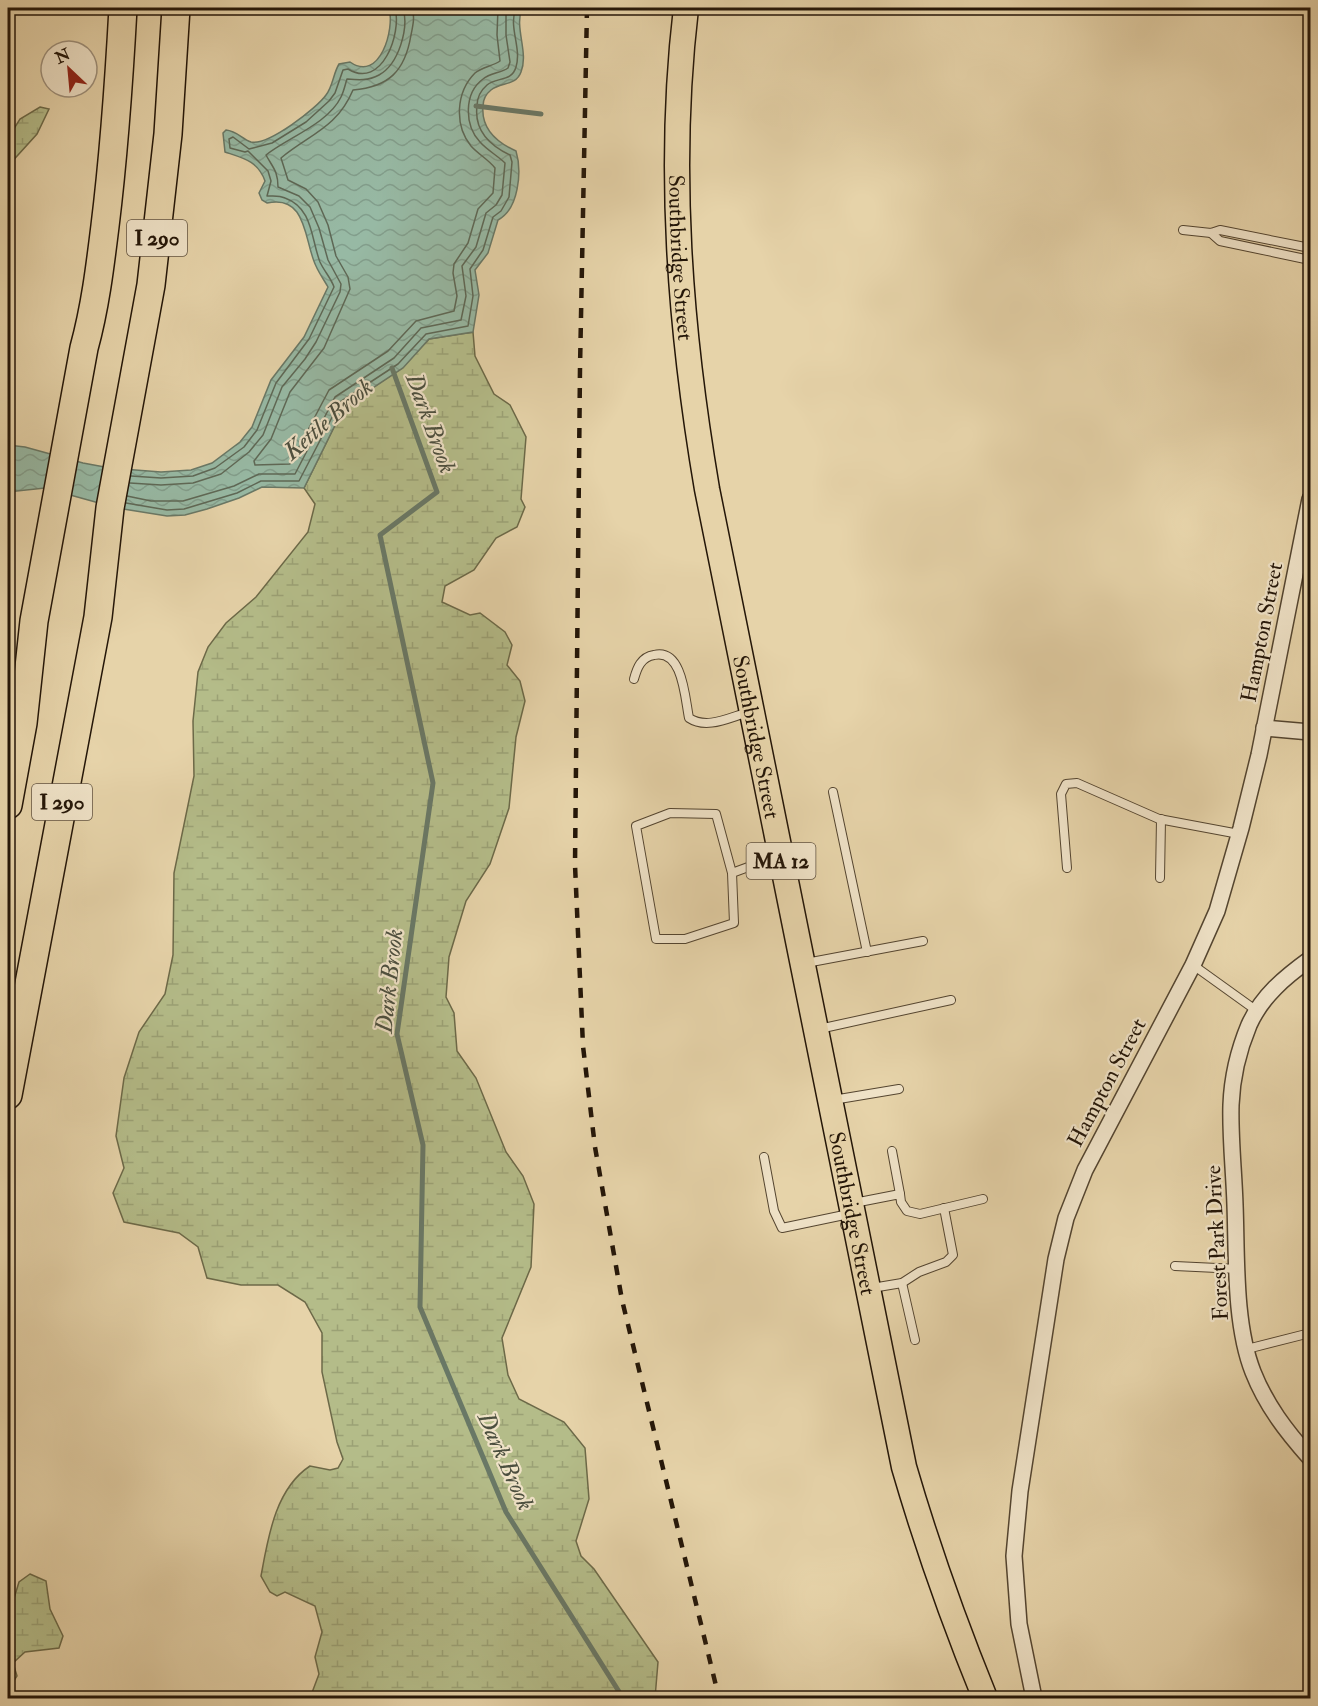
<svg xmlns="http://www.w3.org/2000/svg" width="1318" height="1706" font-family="'IM FELL Double Pica',serif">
  <defs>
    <pattern id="wetland-marsh" width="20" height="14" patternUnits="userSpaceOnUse" patternTransform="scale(1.5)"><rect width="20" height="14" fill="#b4bc89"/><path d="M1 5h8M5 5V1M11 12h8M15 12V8" fill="none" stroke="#9ba175"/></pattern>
    <pattern id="water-waves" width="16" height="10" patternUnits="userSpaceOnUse" patternTransform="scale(1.5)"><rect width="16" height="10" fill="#97b9a4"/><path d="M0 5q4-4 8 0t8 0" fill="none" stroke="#829e8c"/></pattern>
  </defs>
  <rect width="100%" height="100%" fill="#e6d3a9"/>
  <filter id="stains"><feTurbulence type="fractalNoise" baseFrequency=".00333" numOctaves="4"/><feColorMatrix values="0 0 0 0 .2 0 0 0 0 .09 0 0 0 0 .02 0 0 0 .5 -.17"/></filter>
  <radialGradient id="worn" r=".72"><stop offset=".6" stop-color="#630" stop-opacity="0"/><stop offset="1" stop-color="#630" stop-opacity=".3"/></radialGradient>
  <g fill="url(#wetland-marsh)" stroke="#6c6948" stroke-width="1.5">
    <polygon points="40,107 49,109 37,134 8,166 8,138 20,119"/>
    <path d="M473,332L475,356L494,394L510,405L526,437L521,499L525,507L517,527L496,538L474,570L445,586L442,602L470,615L480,613L505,632L512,645L507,665L520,681L525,701L516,737L509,808L490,864L466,901L449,957L446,997L454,1013L457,1051L476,1078L506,1152L523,1176L534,1204L531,1267L502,1338L508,1375L519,1399L564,1422L585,1448L589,1499L576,1541L581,1556L594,1569L658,1662L655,1698H310L319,1674L315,1657L322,1632L315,1606L285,1592L277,1596L270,1592L261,1576C268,1538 275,1489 310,1466L330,1470L338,1468L343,1459L337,1442L322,1372V1333L305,1302L278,1285H241L207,1278L198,1247L179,1233L124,1222L113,1193L124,1168L116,1136L124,1078L139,1032L165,994L173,955L174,873L194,776L193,721L198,672L208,647L226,623L256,597L308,532L315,504L304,488L344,407L402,368L429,339Z"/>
    <polygon points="30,1574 46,1581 50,1609 63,1636 59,1648 25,1652 13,1663 17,1676 10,1687 8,1687 8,1618 19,1582"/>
  </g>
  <path fill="url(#water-waves)" stroke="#697866" stroke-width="1.5" d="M389,8H522C514,28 529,52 521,72C516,86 501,82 491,90C486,94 483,100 483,106C481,128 496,142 516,151C522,171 519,209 498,220L488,253L475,270L479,295L473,332L429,339L403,368L344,407L304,488L262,487L239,498L207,509L185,515L167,516L117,508L45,488L8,492V445L25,447L83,463L110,468L161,472L191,470L212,463L240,442L252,427L271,380L304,337L328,287C324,280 319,273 316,266C304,242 308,194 267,203L262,200L259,193L265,181C258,161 243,158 225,152L223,133L226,130C237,131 242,139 251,142C268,146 317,108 326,95C333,86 333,74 339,64L350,62C380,83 395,29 389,8Z"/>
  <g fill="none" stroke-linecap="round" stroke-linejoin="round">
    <g stroke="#5e6856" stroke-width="1.5">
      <path d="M412,8C415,17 413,25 411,35C405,71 389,87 353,90C337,128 310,134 281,158L288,180L306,189L318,202L328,225L336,256L348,277L350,289L324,348L290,392L271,439L254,461L255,465L290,464L329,390L388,351L416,321L454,311L457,296L453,273L454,264L468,243L478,209L493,193L495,168C489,160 478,154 471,146C454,125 456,92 475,73C482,67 493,66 500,61L497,35L498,8"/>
      <path d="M131,476L161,478L193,476L215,468L244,447L257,430L276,383L309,339L334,287C331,278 324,271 320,262C311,239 313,208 285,198C279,195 273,196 267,196L271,181L268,171L248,151L245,152L230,148L229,139L233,137L249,149L272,143L306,122L329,101L335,93L343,70L348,69C382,90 402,33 395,8"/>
      <path d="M130,483L161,485L193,483L221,474L249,452L263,435L282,387L305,359L316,342L340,292L341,284L328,260L319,228L310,207L299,196L278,187C278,171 273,168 266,155C287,138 328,124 341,97C344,91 345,85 347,79C358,80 368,81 379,75C399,64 409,28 403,8"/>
      <path d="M127,496L151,501H183L234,486L259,474H295L335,397L394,358L421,328L461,320L466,296L462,266L476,247L486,213L496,205L502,195L505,163C498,156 487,150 480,142C464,125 464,93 483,79C490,73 501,73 508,68L510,62L506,35V15L508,8"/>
      <path d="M126,503L167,510L184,509L237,493L261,481H299L340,402L398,364L426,334L468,326L473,296L470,269L483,250L493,217L501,211L509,197L512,162L510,155C489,145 474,130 477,106C477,98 480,91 487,85C496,77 512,82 516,67C522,48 508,27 516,8"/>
    </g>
    <g stroke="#697866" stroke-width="5">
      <polyline points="476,106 541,114"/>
      <polyline points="392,368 437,492 380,535 433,783 397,1034 423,1145 420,1307 506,1512 623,1698"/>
    </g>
    <defs>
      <g id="service">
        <polyline points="1183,230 1211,233 1220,230 1310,248"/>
        <polyline points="1211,233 1220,241 1310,260"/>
        <path d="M634,679C637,668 641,657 654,655C683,648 685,699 689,718C707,730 730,717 749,712"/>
        <polyline points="833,792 867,952"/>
        <polyline points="1067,868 1061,794 1066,784 1077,783 1159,819 1239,834"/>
        <polyline points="732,873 734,923 685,939 656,939 636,826 670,813 716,814 732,873 778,856"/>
        <polyline points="1160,878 1161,819"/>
        <polyline points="806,963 923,941"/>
        <polyline points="1193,965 1257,1011"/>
        <polyline points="819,1029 951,1000"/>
        <polyline points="833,1100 899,1089"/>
        <polyline points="892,1151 900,1194"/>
        <polyline points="764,1157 774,1211 782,1228 849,1214"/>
        <polyline points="854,1203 900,1194 901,1202 907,1211 920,1214 983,1199"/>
        <polyline points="1175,1266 1238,1269"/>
        <polyline points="902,1283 915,1340"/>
        <polyline points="872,1288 902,1283 919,1272 946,1262 953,1255 944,1208"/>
        <polyline points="1247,1349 1310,1333"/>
      </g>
      <g id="minor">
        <polyline points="1264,728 1310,732"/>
        <path d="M1310,959C1285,977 1262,996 1249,1025C1239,1049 1232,1078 1231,1105C1230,1137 1234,1172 1235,1205C1237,1256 1234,1324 1253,1372C1266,1405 1286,1431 1310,1458"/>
        <polyline points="1034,1698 1019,1624 1014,1556 1020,1491 1056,1259 1066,1218 1085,1170 1193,965 1217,911 1241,828 1259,755 1310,499"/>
      </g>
      <g id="primary">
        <path id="s1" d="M686,8C667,168 680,330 707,489L904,1467C927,1546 954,1622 985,1698"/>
      </g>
      <g id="motorway">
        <path d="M8,805L23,723L34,621L84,348C95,308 100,267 105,226C114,153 119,81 123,8"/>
        <polyline points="8,1095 98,617 110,508 151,285 168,134 176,8"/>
      </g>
    </defs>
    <use href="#service" stroke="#544530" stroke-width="10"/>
    <use href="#minor" stroke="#544530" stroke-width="18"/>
    <use href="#primary" stroke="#241608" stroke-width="27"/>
    <use href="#motorway" stroke="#241608" stroke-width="30"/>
    <use href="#service" stroke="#efe2c7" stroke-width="8"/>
    <use href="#minor" stroke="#efe2c7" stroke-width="15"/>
    <use href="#primary" stroke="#e6d3a9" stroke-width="24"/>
    <use href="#motorway" stroke="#e6d3a9" stroke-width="27"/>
    <polyline stroke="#241608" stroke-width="4.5" stroke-dasharray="10 10" stroke-linecap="butt" points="587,8 580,368 575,865 583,1046 595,1147 622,1300 719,1698"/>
  </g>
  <g text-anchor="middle" stroke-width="4.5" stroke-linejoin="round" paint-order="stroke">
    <g fill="#efe2c7" stroke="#615341" stroke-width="1.5">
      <rect x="127" y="220" width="60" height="36" rx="4.5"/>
      <rect x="32" y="784" width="60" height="36" rx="4.5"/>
      <rect x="746.5" y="843" width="69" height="36" rx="4.5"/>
    </g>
    <g font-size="21" font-weight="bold" fill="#241608">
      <text x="157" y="245">I 290</text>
      <text x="62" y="809">I 290</text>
      <text x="781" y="868">MA 12</text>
    </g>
    <g font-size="22" fill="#241608" stroke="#efe2c7">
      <text dy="8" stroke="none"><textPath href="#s1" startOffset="250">Southbridge Street</textPath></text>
      <text transform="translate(1261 632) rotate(-79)" y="8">Hampton Street</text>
      <text dy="8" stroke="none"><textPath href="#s1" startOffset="736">Southbridge Street</textPath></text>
      <text transform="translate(1106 1082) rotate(-62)" y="8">Hampton Street</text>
      <text dy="8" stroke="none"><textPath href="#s1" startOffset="1222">Southbridge Street</textPath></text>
      <text transform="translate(1216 1243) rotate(-93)" y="8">Forest Park Drive</text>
    </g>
    <g font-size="24" font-style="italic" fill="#4c4f3f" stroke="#efe2c7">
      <text transform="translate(328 419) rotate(-41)" y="8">Kettle Brook</text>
      <text transform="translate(431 423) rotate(70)" y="8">Dark Brook</text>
      <text transform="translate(389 981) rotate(-84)" y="8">Dark Brook</text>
      <text transform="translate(506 1461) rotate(66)" y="8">Dark Brook</text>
    </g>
  </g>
  <rect width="1318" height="1706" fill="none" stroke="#e6d3a9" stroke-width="30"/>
  <rect x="9" y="9" width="1300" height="1688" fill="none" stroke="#241608" stroke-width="3"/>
  <rect x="15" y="15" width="1288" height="1676" fill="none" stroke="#241608" stroke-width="1.5"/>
  <g transform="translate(69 69) rotate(334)"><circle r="28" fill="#efe2c7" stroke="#9e907b" stroke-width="1.5"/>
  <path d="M0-4.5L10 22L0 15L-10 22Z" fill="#8f2418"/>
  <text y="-9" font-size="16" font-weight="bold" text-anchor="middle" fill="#241608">N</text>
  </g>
  <rect width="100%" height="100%" filter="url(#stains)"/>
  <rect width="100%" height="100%" fill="url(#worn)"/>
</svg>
